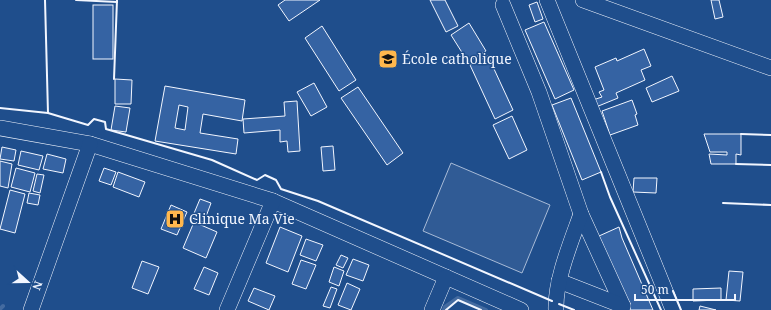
<svg xmlns="http://www.w3.org/2000/svg" width="771" height="310" font-family="'Noto Serif',serif">
  <rect width="100%" height="100%" fill="#1f4e8c"/>
  <polygon fill="#305b95" stroke="#a8bbd7" points="451,163 550,205 522,273 423,231"/>
  <g fill="none" stroke-linecap="round" stroke-linejoin="round">
    <g stroke="#446ba0" stroke-width="4">
      <polyline points="0,309 3,306"/>
      <polyline points="444,310 445,307 458,298 486,310"/>
    </g>
  </g>
  <g fill="#3563a3" stroke="#f2f6ff" fill-rule="evenodd">
    <polygon points="285,0 320,0 289,21 278,5"/>
    <polygon points="430,0 445,0 458,26 446,32"/>
    <polygon points="711,0 719,0 723,17 715,19"/>
    <polygon points="537,2 543,19 535,22 529,5"/>
    <rect x="93" y="5" width="20" height="54"/>
    <polygon points="544,22 574,90 555,99 525,30"/>
    <polygon points="469,23 486,51 468,62 451,35"/>
    <polygon points="322,26 356,80 339,91 305,38"/>
    <polygon points="644,49 651,66 641,70 645,80 616,93 618,98 596,107 593,100 602,97 599,92 604,90 595,67 616,58 617,61"/>
    <polygon points="488,56 513,110 495,119 470,65"/>
    <polygon points="672,76 679,91 652,102 646,88"/>
    <polygon points="115,79 132,80 131,104 115,104"/>
    <polygon points="314,83 327,107 311,116 297,92"/>
    <path d="M165,86L245,100L242,121L203,114L200,133L238,139L236,154L155,141ZM179,105L188,107L185,130L175,128Z"/>
    <polygon points="358,87 403,153 387,165 341,98"/>
    <polygon points="571,98 601,172 582,180 552,105"/>
    <polygon points="632,100 637,114 635,115 638,125 610,135 602,111"/>
    <polygon points="297,101 300,151 288,152 287,141 280,142 280,130 244,133 243,119 285,116 284,102"/>
    <polygon points="115,106 130,108 126,132 111,130"/>
    <polygon points="512,116 527,150 509,159 493,125"/>
    <polygon points="704,134 741,134 741,155 736,154 736,164 711,164 709,154 727,155 727,152 710,152"/>
    <polygon points="333,146 335,170 323,171 321,147"/>
    <polygon points="2,147 16,150 14,161 0,159"/>
    <polygon points="21,151 43,156 39,170 18,165"/>
    <polygon points="47,154 66,159 63,173 43,169"/>
    <polygon points="0,161 12,164 8,188 0,186"/>
    <polygon points="16,168 35,173 30,192 11,187"/>
    <polygon points="104,168 116,172 111,185 99,181"/>
    <polygon points="118,172 145,182 139,197 113,187"/>
    <polygon points="37,174 44,175 40,193 33,191"/>
    <polygon points="634,178 657,178 656,193 633,192"/>
    <polygon points="10,190 25,194 15,233 0,229"/>
    <polygon points="29,193 40,195 38,205 27,203"/>
    <polygon points="200,199 211,203 204,222 192,218"/>
    <polygon points="171,205 187,212 177,235 161,229"/>
    <polygon points="194,222 217,232 206,258 183,248"/>
    <polygon points="280,227 302,236 288,272 266,263"/>
    <polygon points="619,227 622,238 653,310 630,310 599,236"/>
    <polygon points="306,239 323,245 316,261 300,255"/>
    <polygon points="341,255 348,258 343,268 336,265"/>
    <polygon points="353,259 369,265 363,281 346,275"/>
    <polygon points="301,260 316,265 306,289 292,284"/>
    <polygon points="142,261 159,267 148,294 132,288"/>
    <polygon points="204,267 218,273 209,295 194,289"/>
    <polygon points="334,267 344,271 339,286 329,282"/>
    <polygon points="729,271 743,272 740,301 726,300"/>
    <polygon points="347,283 360,289 351,310 338,305"/>
    <polygon points="331,287 337,289 330,308 323,306"/>
    <polygon points="254,288 275,296 269,310 248,301"/>
    <polygon points="721,288 721,300 693,301 693,289"/>
    <polygon points="700,306 716,310 699,310"/>
  </g>
  <g fill="none" stroke-linecap="round" stroke-linejoin="round">
    <defs>
      <g id="minor">
        <polyline points="547,0 673,310"/>
        <polyline points="583,0 771,68"/>
        <polyline points="503,5 539,92 581,214 623,306"/>
        <polyline points="0,128 90,144 273,201 521,310"/>
        <polyline points="559,281 623,306"/>
        <polyline points="31,310 90,144"/>
        <polyline points="227,310 273,201"/>
        <polyline points="432,310 446,277"/>
        <path d="M556,310C555,280 571,242 581,214"/>
      </g>
    </defs>
    <use href="#minor" stroke="#f2f6ff" stroke-width="16"/>
    <use href="#minor" stroke="#1f4e8c" stroke-width="15"/>
    <g stroke="#f2f6ff" stroke-width="2">
      <polyline points="45,0 48,113"/>
      <polyline points="76,0 117,2"/>
      <polyline points="114,79 117,0"/>
      <polyline points="0,108 48,113 88,125 94,119 105,122 106,129 212,160 257,180 265,175 276,180 281,189 318,201 552,301"/>
      <polyline points="741,134 771,135"/>
      <polyline points="736,164 771,165"/>
      <polyline points="601,172 610,197 661,310"/>
      <polyline points="723,203 771,205"/>
      <polyline points="673,291 681,310"/>
      <polyline points="559,304 574,310"/>
      <polyline points="446,310 458,300 481,310"/>
    </g>
  </g>
  <defs>
    <symbol id="school-square" viewBox="-11 -11 22 22"><rect x="-9" y="-9" width="18" height="18" rx="4" fill="#ffb74d" stroke="#1f4e8c"/><path d="M0-5L7-2L0 1L-7-2ZM-4 1L0 2.5L4 1V4Q0 6-4 4Z" fill="#111"/></symbol>
    <symbol id="hospital-square" viewBox="-11 -11 22 22"><rect x="-9" y="-9" width="18" height="18" rx="4" fill="#ffb74d" stroke="#1f4e8c"/><path d="M-5-5h3v3.5h4V-5h3V5h-3V1.5h-4V5h-3Z" fill="#111"/></symbol>
  </defs>
  <g fill-rule="evenodd">
    <use href="#school-square" x="377" y="48" width="22" height="22"/>
    <use href="#hospital-square" x="164" y="208" width="22" height="22"/>
  </g>
  <g text-anchor="middle" stroke-width="3" stroke-linejoin="round" paint-order="stroke">
    <g font-size="14" fill="#f2f6ff" stroke="#1f4e8c" text-anchor="start">
      <text x="402" y="64">École catholique</text>
      <text x="189" y="224">Clinique Ma Vie</text>
    </g>
  </g>
  <g transform="translate(28 282) rotate(111)" stroke="#1f4e8c" stroke-width="3" paint-order="stroke">
  <path d="M0-3L7 15L0 10L-7 15Z" fill="#f2f6ff"/>
  <text y="-6" font-size="11" font-weight="bold" text-anchor="middle" fill="#f2f6ff">N</text>
  </g>
  <path d="M635 294v6h100v-6" fill="none" stroke="#f2f6ff" stroke-width="2"/>
  <text x="641" y="294" font-size="12" fill="#f2f6ff" stroke="#1f4e8c" stroke-width="3" paint-order="stroke">50 m</text>
</svg>
